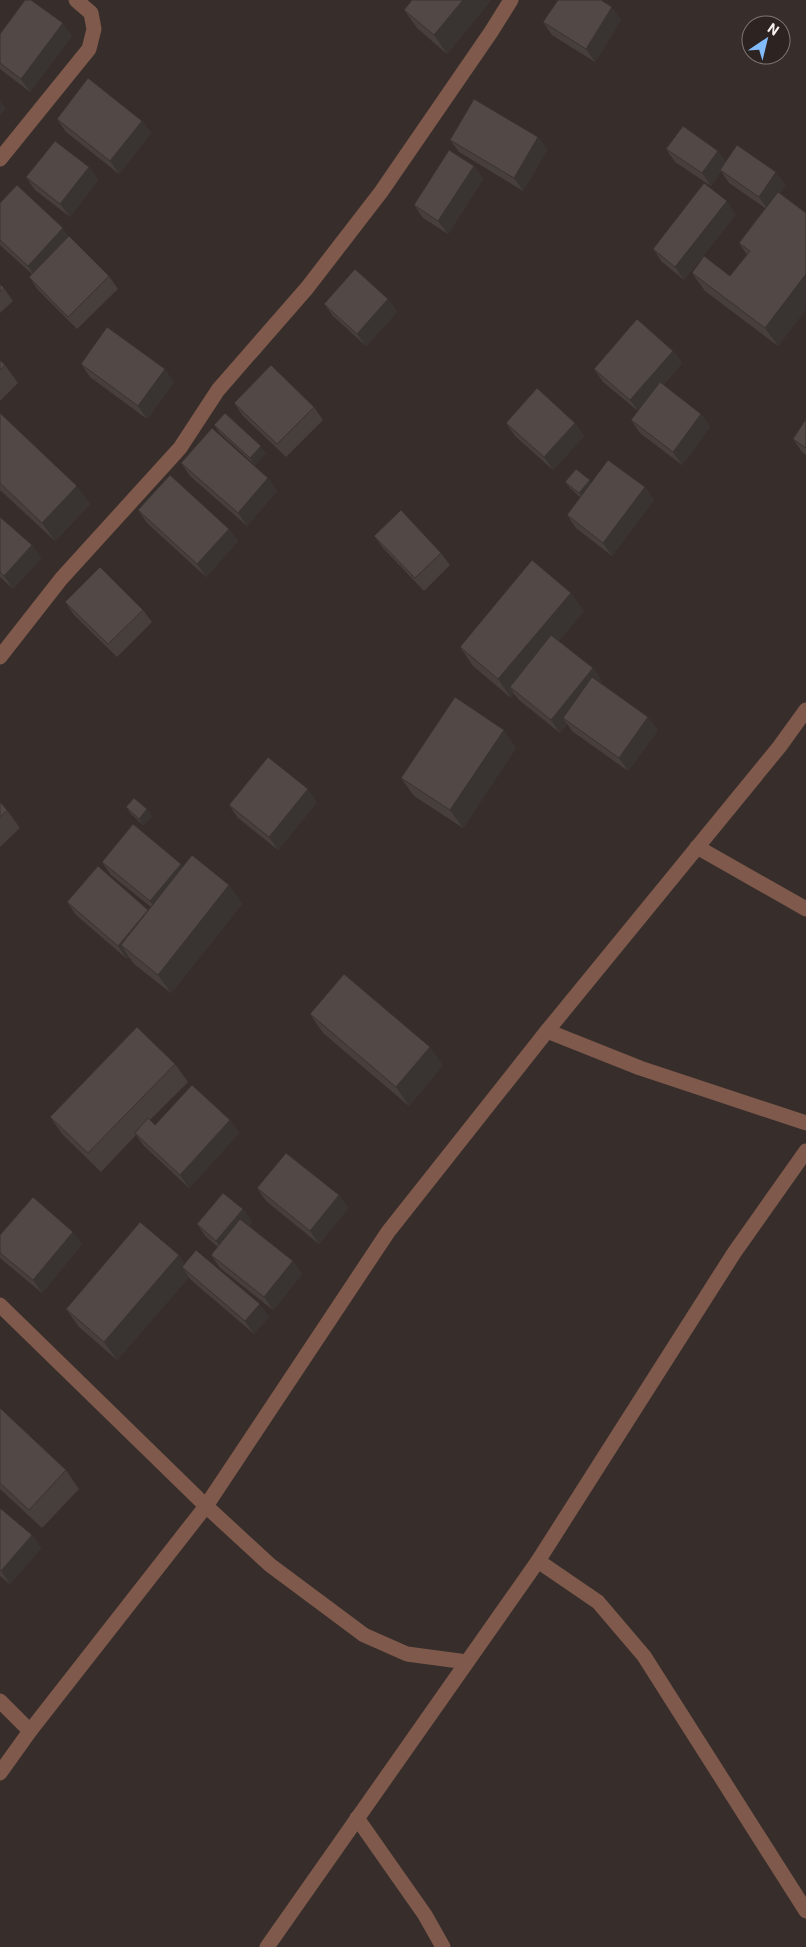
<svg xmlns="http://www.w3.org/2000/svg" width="806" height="1947" font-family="Roboto,sans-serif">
  <rect width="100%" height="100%" fill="#372e2b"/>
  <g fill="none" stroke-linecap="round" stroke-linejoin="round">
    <g stroke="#7f594b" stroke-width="15">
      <polyline points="0,159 89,49 94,29 91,13 76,0"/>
      <polyline points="0,657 61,579 180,448 218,390 307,288 381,192 491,32 511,0"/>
      <polyline points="697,847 806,909"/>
      <polyline points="547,1031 640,1068 806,1123"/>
      <polyline points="0,1305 206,1506 270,1565 364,1635 407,1654 467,1662"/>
      <polyline points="538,1561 598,1602 644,1656 806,1911"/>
      <polyline points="0,1701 30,1731"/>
      <polyline points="0,1773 30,1731 206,1506 388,1232 547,1031 780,746 806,710"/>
      <polyline points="357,1818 425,1915 443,1947"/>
      <polyline points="267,1947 538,1561 734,1253 806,1151"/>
    </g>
  </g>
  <g fill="#473f3c">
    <polygon points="412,0 491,0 447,54 417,28 404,10"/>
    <polygon points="621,20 595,62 552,35 543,22"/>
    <polygon points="0,34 72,36 30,92 0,69"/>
    <polygon points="57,119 142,121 151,133 119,174 66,132"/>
    <polygon points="538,137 547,150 523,191 459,152 450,140"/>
    <polygon points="666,149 718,151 726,162 776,172 785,185 780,193 806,213 806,309 778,346 705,291 692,273 730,276 747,255 739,243 765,208 729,183 721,171 711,186 675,162"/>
    <polygon points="474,166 483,179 448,234 423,218 414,205"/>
    <polygon points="89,167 98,180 70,217 35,190 26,177"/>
    <polygon points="0,203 69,237 109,276 118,289 77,329 38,290 29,277 32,274 0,245"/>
    <polygon points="736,214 684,280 662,262 653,249"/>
    <polygon points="0,284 4,288 13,301 0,313"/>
    <polygon points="388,299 397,312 366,346 333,316 324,304"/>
    <polygon points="673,351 682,363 663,385 701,414 710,427 682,465 640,433 631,420 638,411 603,382 594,369"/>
    <polygon points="0,360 5,365 18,383 0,401"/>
    <polygon points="81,364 174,382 147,419 90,377"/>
    <polygon points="234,403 314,407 323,420 286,457 243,416"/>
    <polygon points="0,413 90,504 55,541 0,490"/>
    <polygon points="806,419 806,455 802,452 793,439"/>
    <polygon points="506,423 575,423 584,436 553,470 515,436"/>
    <polygon points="214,425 266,453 255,465 219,432"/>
    <polygon points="181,463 268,478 277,491 247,526 190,476"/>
    <polygon points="590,480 591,482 645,487 654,500 612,556 576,528 567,515 580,497 570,488 565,482"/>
    <polygon points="138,510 229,529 238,541 206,577 147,523"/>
    <polygon points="0,517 32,545 41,558 13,589 0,577"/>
    <polygon points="374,536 441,553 450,565 424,591 383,548"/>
    <polygon points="65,602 143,610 152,622 117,657 74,615"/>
    <polygon points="584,611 559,641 593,668 602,681 600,683 658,730 628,771 572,731 567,724 560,733 519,700 514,694 511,698 473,666 460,647"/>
    <polygon points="516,748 463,828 414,796 401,778"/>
    <polygon points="0,802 7,810 20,828 0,847"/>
    <polygon points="317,802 278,850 238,818 229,805"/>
    <polygon points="126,807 152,816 143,825 131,814"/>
    <polygon points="102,862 183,867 229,885 242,904 171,993 134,964 129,957 127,959 76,915 67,902 148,910 151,907 111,875"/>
    <polygon points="310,1014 443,1065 409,1106 323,1033"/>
    <polygon points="175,1064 188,1082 150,1120 155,1125 230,1120 239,1133 189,1188 144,1146 136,1135 101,1172 63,1135 50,1117"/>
    <polygon points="257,1188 339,1195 348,1208 319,1244 266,1201"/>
    <polygon points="243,1209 252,1222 249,1226 293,1261 302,1274 273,1310 220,1268 211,1255 218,1247 206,1237 197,1224"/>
    <polygon points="0,1235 82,1244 42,1293 0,1258"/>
    <polygon points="185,1264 269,1317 254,1334 191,1280 189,1277 117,1360 79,1327 66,1309"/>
    <polygon points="0,1408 66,1470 79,1489 42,1528 0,1489"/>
    <polygon points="0,1508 32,1535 41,1548 10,1584 0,1576"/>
  </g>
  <g fill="#393331">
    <polygon points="463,0 491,0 447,54 434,35"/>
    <polygon points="612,7 621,20 595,62 586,49"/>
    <polygon points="63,23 72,36 30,92 21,79"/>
    <polygon points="0,100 6,109 0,116"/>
    <polygon points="142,121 151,133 119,174 110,161"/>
    <polygon points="538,137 547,150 523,191 514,178"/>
    <polygon points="718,151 727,163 720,170 721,171 711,186 702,173"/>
    <polygon points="474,166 483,179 448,234 438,221"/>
    <polygon points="89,167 98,180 70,217 60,204"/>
    <polygon points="776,172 785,185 768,210 759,197"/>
    <polygon points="727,201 736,214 684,280 675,267"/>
    <polygon points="63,228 72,241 37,279 28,266"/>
    <polygon points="806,274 806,309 778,346 765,328"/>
    <polygon points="388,299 397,312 366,346 357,334"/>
    <polygon points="673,351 682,363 639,412 630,400"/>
    <polygon points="165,369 174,382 147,419 138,406"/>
    <polygon points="701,414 710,427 682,465 673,452"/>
    <polygon points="575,423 584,436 553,470 544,457"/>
    <polygon points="261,446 266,453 255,465 250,458"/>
    <polygon points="268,478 277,491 247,526 238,513"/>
    <polygon points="590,480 595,487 584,500 579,493"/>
    <polygon points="77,486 90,504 55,541 42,523"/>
    <polygon points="645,487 654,500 612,556 603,543"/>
    <polygon points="229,529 238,541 206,577 197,564"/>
    <polygon points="32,545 41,558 13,589 4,576"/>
    <polygon points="571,593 584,611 516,692 510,687 514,694 511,698 498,679"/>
    <polygon points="593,668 602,681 569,722 563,718 567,724 560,733 551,720"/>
    <polygon points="648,717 658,730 628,771 619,758"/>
    <polygon points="504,730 516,748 463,828 450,810"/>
    <polygon points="308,789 317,802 278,850 269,837"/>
    <polygon points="147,809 152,816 143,825 139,819"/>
    <polygon points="181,864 190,877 159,914 150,901"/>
    <polygon points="229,885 242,904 171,993 158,975"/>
    <polygon points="149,911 121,945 129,957 127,959 118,946"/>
    <polygon points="430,1047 443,1065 409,1106 396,1087"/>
    <polygon points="230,1120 239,1133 189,1188 180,1175"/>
    <polygon points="339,1195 348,1208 319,1244 310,1231"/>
    <polygon points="243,1209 252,1222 225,1254 216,1241"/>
    <polygon points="73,1232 82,1244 42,1293 33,1280"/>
    <polygon points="179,1255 192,1274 182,1267 189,1277 117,1360 104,1342"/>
    <polygon points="293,1261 302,1274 273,1310 264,1297"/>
    <polygon points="260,1304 269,1317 254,1334 245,1321"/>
    <polygon points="32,1535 41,1548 10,1584 1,1571"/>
  </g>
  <g fill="#524946" stroke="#393331">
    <polygon points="25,0 31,0 63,23 21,79 0,63 0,34"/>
    <polygon points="412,0 463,0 434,35 404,10"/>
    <polygon points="558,0 601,0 612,7 586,49 543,22"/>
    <polygon points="88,78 142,121 110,161 57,119"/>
    <polygon points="474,99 538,137 514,178 450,140"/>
    <polygon points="683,126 718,151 702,173 666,149"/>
    <polygon points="55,141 89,167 60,204 26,177"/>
    <polygon points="737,145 776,172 759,197 720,170"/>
    <polygon points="449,150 474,166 438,221 414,205"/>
    <polygon points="704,183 727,201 675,267 653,249"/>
    <polygon points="17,185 63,228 28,266 0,240 0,203"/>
    <polygon points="778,192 806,213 806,274 765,328 692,273 704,256 730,276 750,251 739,243"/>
    <polygon points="69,236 109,276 68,317 29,277"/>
    <polygon points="355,269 388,299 357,334 324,304"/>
    <polygon points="0,284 4,288 0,292"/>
    <polygon points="637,319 673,351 630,400 594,369"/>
    <polygon points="107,327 165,369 138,406 81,364"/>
    <polygon points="0,360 5,365 0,370"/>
    <polygon points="271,365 314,407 277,444 234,403"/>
    <polygon points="660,382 701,414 673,452 631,420"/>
    <polygon points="537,388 575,423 544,457 506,423"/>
    <polygon points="0,413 77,486 42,523 0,483"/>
    <polygon points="225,413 261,446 250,458 214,425"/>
    <polygon points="806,419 806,448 793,439"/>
    <polygon points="212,428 268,478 238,513 181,463"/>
    <polygon points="608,460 645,487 603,543 567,515"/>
    <polygon points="576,469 590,480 579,493 565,482"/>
    <polygon points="170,475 229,529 197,564 138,510"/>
    <polygon points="401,510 441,553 415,578 374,536"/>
    <polygon points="0,517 32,545 4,576 0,572"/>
    <polygon points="532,560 571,593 498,679 460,647"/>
    <polygon points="100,567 143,610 108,644 65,602"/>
    <polygon points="551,635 593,668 551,720 510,687"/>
    <polygon points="592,677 648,717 619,758 563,718"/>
    <polygon points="455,697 504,730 450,810 401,778"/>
    <polygon points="268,757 308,789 269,837 229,805"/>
    <polygon points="134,798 147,809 139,819 126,807"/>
    <polygon points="0,802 7,810 0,817"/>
    <polygon points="133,824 181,864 150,901 102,862"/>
    <polygon points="192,855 229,885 158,975 121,945"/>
    <polygon points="98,866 148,910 118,946 67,902"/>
    <polygon points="344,974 430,1047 396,1087 310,1014"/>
    <polygon points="137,1027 175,1064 88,1153 50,1117"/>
    <polygon points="192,1085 230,1120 180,1175 135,1133 148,1118 155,1125"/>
    <polygon points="286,1153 339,1195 310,1231 257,1188"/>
    <polygon points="223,1193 243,1209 216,1241 197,1224"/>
    <polygon points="33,1197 73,1232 33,1280 0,1253 0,1235"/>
    <polygon points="240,1219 293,1261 264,1297 211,1255"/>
    <polygon points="140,1222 179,1255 104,1342 66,1309"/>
    <polygon points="196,1250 260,1304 245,1321 182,1267"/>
    <polygon points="0,1408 66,1470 29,1510 0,1483"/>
    <polygon points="0,1508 32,1535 1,1571 0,1570"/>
  </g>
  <g transform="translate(766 40) rotate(35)"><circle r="24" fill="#2d2421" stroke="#7e7674"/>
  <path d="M0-4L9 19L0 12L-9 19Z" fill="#83bcfb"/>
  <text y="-8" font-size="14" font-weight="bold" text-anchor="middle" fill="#f8f2f0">N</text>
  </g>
</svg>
